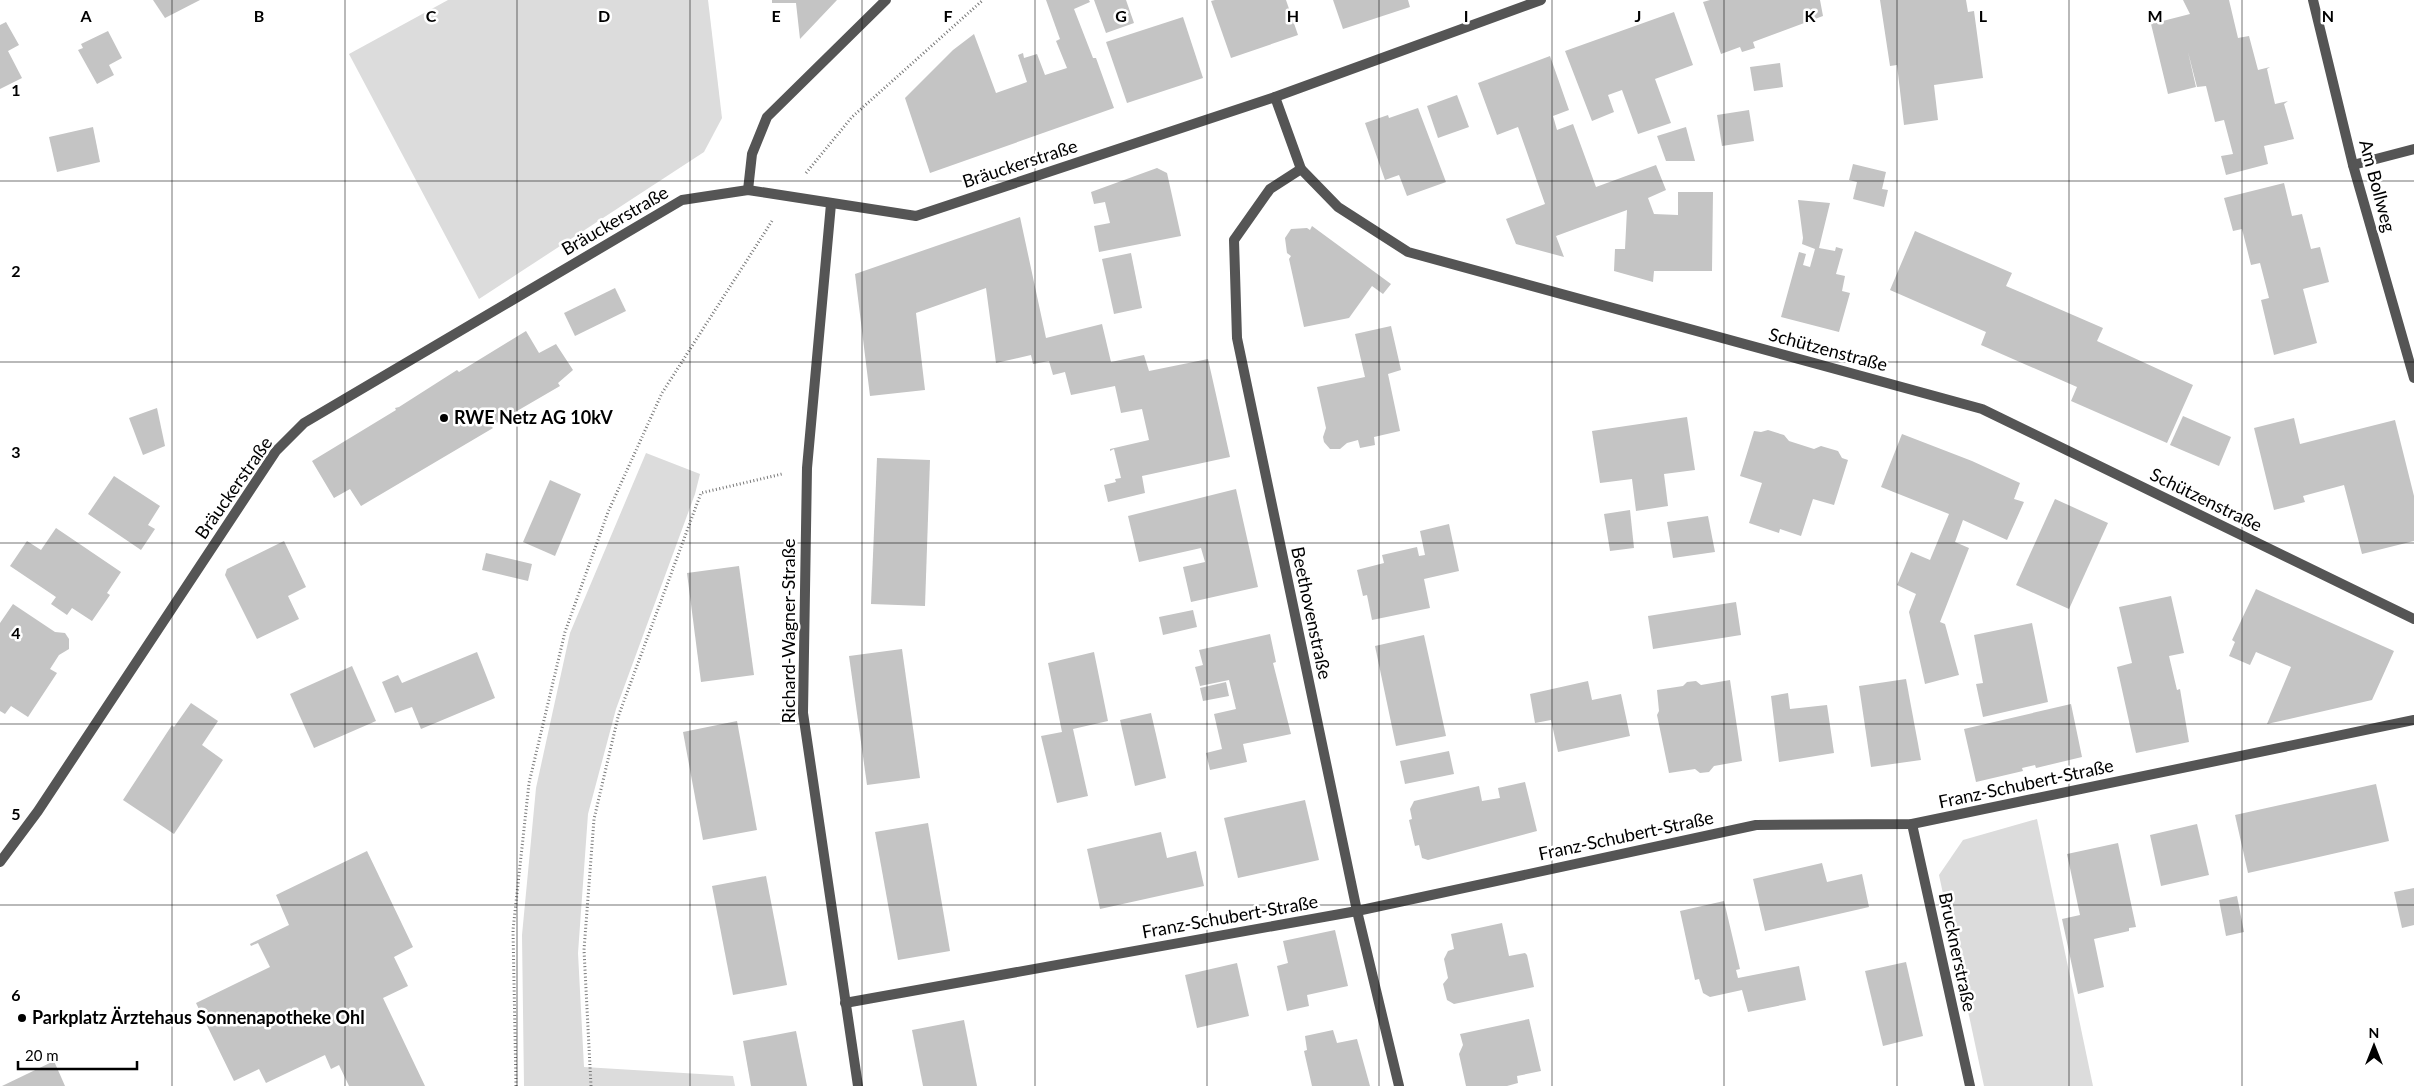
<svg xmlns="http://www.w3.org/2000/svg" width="2414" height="1086" font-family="Lato,sans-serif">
  <rect width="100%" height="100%" fill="#fff"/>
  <g fill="#dcdcdc">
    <polygon points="448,0 708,0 722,118 704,152 479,299 349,54"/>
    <polygon points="646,453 700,474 695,494 616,709 588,814 578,953 584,1067 733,1076 735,1086 524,1086 522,935 536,788 570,633"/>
    <polygon points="2037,819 2093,1086 1984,1086 1939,875 1963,840"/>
  </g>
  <g fill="#c4c4c4">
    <polygon points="153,0 200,0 165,18"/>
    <polygon points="772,0 837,0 800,39 796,3 772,3"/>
    <polygon points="1046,0 1089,0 1090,2 1074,9 1093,58 1096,58 1114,108 930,173 905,98 953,50 974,34 996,93 1027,82 1018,55 1023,53 1024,58 1037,54 1045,75 1067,68 1056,41 1060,39"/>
    <polygon points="1094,0 1126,0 1134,23 1106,33"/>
    <polygon points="1215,0 1286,0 1298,35 1231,58 1211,1"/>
    <polygon points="1333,0 1408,0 1410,7 1343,29"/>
    <polygon points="1710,0 1820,0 1823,16 1753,42 1755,48 1742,52 1740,47 1721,54 1703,2"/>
    <polygon points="1880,0 1966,0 1968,12 1974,11 1983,78 1934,85 1938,120 1904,125 1897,65 1890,66"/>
    <polygon points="2183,0 2229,0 2238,38 2249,36 2258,70 2270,67 2267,69 2275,104 2288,101 2284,104 2294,139 2264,146 2268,164 2226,175 2221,156 2233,154 2224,120 2215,122 2206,86 2197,87 2188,52 2196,87 2168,94 2151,24 2190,14"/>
    <polygon points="1674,12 1693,65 1655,79 1671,123 1638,134 1622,90 1608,95 1614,112 1592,121 1565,51"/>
    <polygon points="1183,17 1203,78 1127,103 1106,42"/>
    <polygon points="6,22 19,45 8,51 22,78 0,89 0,25"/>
    <polygon points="108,31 122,58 109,65 114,75 97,84 78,50 83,48 81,44"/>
    <polygon points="1550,56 1569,110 1553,116 1557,130 1573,124 1596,187 1656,165 1666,190 1648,198 1654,214 1678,215 1678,192 1713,192 1712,271 1654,271 1653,282 1614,271 1615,249 1625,249 1627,210 1556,236 1564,257 1516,244 1506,219 1545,204 1518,127 1497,135 1478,83"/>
    <polygon points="1780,63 1783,87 1754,91 1750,67"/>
    <polygon points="1457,95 1469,127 1438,138 1427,106"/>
    <polygon points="1418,108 1446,182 1407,196 1399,175 1385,180 1365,123 1388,115 1389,118"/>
    <polygon points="1749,110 1754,141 1722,146 1717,115"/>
    <polygon points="93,127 100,162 57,172 49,137"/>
    <polygon points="1686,127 1695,161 1666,161 1657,136"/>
    <polygon points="1853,164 1886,172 1882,189 1888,190 1884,207 1853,199 1857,182 1849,180"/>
    <polygon points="1157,168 1167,173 1181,236 1099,252 1094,226 1110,223 1105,202 1094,204 1091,192"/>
    <polygon points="2284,183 2292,216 2302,214 2311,249 2320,247 2329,282 2303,289 2317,343 2274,355 2261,300 2269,298 2260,263 2251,265 2242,229 2233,231 2224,198"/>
    <polygon points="1798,200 1830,203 1819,248 1835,251 1836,247 1843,249 1836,274 1845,276 1842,291 1850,293 1839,332 1781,317 1799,252 1806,254 1803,265 1810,267 1815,249 1802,244 1803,238"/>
    <polygon points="1020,217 1046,338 1102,324 1111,362 1144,355 1149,371 1208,359 1230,457 1142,476 1145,493 1108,502 1104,485 1116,482 1115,479 1121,478 1114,449 1110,451 1110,449 1149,440 1142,409 1121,413 1115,386 1071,395 1065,372 1053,375 1049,361 1033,364 1031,355 996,363 986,288 916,313 925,390 870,396 855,274"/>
    <polygon points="1312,226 1391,284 1383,294 1372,286 1349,318 1304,327 1289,259 1291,256 1287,253 1285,238 1291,229 1307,228 1310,230"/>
    <polygon points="1915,231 2012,273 2006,286 2103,328 2097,341 2193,385 2167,443 2071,401 2077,387 1981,345 1986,332 1890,290"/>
    <polygon points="1131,253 1142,308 1114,314 1102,259"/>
    <polygon points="615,288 626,311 575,336 564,313"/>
    <polygon points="1391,326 1401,370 1388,374 1400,431 1374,437 1375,445 1360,448 1358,440 1347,443 1340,449 1330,449 1324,442 1323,437 1326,428 1317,387 1365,377 1355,334"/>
    <polygon points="526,331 539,353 556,344 573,370 558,383 560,386 491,426 493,428 488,431 361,506 350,489 334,498 312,461 396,410 395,408 399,407 457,370 459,372"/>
    <polygon points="157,408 165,446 143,455 129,418"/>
    <polygon points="2183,416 2231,437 2219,466 2170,445"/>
    <polygon points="1687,417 1695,470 1664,474 1668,506 1636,511 1632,479 1600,483 1592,431"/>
    <polygon points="2294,418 2300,444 2395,420 2414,496 2414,541 2362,554 2344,485 2303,496 2305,502 2274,510 2254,428"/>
    <polygon points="1768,430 1784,435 1789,441 1814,449 1821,446 1838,451 1842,458 1848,460 1834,505 1813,499 1801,536 1780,529 1779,533 1749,523 1762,483 1740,476 1754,431 1761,432"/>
    <polygon points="1902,434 1972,461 2020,483 2014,499 2024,502 2007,540 1963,520 1955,542 1969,548 1940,622 1945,624 1959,675 1925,684 1909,612 1916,594 1897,585 1911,552 1930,560 1949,514 1881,487"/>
    <polygon points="877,458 930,460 925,606 871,604"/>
    <polygon points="114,476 160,506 148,525 155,529 141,550 88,514"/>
    <polygon points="550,480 581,494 555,556 523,542"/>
    <polygon points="1236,489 1258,587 1191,602 1183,567 1205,562 1201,548 1139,562 1128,516"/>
    <polygon points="2055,499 2108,523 2069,609 2016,585"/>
    <polygon points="1630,510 1634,548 1610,551 1604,514"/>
    <polygon points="1708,516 1715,552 1673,558 1667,522"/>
    <polygon points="1449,524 1459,571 1424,579 1430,608 1372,620 1367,595 1363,596 1357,570 1384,563 1382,555 1417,547 1419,556 1425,555 1420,531"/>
    <polygon points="56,528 121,572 107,593 110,595 92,621 72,608 67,615 51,604 56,597 10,566 27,541 41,550"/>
    <polygon points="284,541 306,587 288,596 299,619 257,639 225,575 227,569"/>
    <polygon points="486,553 532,564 528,581 482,570"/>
    <polygon points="739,566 754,675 701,682 687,573"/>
    <polygon points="2256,589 2394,651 2372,700 2267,724 2291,667 2256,652 2250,665 2229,656 2235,642 2232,640"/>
    <polygon points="2171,596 2184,653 2169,656 2177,690 2180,689 2189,742 2136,753 2117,667 2132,663 2119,607"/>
    <polygon points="1736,602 1741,635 1653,649 1648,616"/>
    <polygon points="13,604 55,632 65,633 69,639 69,649 59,655 50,669 57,673 28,717 11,706 5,714 0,711 0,623"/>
    <polygon points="1193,610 1197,627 1163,635 1159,617"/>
    <polygon points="2032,623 2048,702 1983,717 1976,684 1983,683 1974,635"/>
    <polygon points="1270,634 1276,662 1273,663 1291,734 1243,744 1247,762 1210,770 1206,753 1222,749 1214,714 1236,709 1229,680 1200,686 1195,667 1203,665 1199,650"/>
    <polygon points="1424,635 1446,736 1396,746 1375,646"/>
    <polygon points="902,649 920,778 867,785 849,656"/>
    <polygon points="477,652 495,698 421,729 412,707 395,713 382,682 398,675 402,683"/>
    <polygon points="1094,652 1108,721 1073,729 1088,796 1057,803 1041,736 1062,732 1048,663"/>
    <polygon points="352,666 376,721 314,748 290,694"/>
    <polygon points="1906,679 1921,760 1871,767 1859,686"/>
    <polygon points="1730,680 1742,761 1714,766 1709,772 1700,773 1695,769 1669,773 1657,715 1659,711 1657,690 1683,686 1687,682 1696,681 1701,685"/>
    <polygon points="1588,681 1592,700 1621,694 1630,736 1558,752 1551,720 1535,723 1530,694"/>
    <polygon points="1226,682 1229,696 1203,701 1200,688"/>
    <polygon points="1788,693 1790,709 1827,705 1834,753 1779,762 1771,696"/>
    <polygon points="191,703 218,721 202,745 223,760 174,834 123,800 172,725 174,727"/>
    <polygon points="2071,704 2082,757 2036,768 2035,765 2022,768 2023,771 1976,782 1964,729"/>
    <polygon points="1151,713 1166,778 1135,786 1120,720"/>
    <polygon points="737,721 757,830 703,840 683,732"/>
    <polygon points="1449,751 1454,774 1405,784 1400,761"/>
    <polygon points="1525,782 1537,831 1428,860 1422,858 1419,845 1415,846 1409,820 1412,819 1410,809 1414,801 1479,786 1482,801 1500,798 1498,788"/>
    <polygon points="2376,784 2389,841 2248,873 2235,815"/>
    <polygon points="1305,800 1319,860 1238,878 1224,818"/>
    <polygon points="928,823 950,951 898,960 875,832"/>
    <polygon points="2197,824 2209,875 2161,886 2150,835"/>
    <polygon points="1161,832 1167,858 1196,851 1204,886 1100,909 1087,849"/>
    <polygon points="2118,843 2136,927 2129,928 2129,931 2094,939 2104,987 2078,994 2062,919 2080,915 2067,854"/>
    <polygon points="367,851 413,947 394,957 408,986 383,998 425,1086 349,1086 339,1065 331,1069 325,1055 266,1083 259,1069 234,1081 196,1003 270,967 258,943 251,946 250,944 289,925 276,895"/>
    <polygon points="1822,863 1827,882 1862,874 1869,907 1765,931 1753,879"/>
    <polygon points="766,876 787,985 733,995 712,886"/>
    <polygon points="2414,888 2414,925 2402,928 2394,892"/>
    <polygon points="2237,896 2244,932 2226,936 2219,900"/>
    <polygon points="1724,901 1740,969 1736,970 1738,978 1799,966 1806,1000 1748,1012 1742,990 1710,997 1703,993 1699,979 1695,980 1680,911"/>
    <polygon points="1502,923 1509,956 1525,953 1527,955 1534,987 1454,1004 1447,1000 1443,984 1448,978 1444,959 1448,951 1454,949 1451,934"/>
    <polygon points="1335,930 1348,986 1307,995 1309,1006 1287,1011 1277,966 1288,963 1283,941"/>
    <polygon points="1906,962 1923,1036 1883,1046 1865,971"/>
    <polygon points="1237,963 1249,1016 1197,1028 1185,975"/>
    <polygon points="1529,1019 1541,1071 1517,1076 1518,1083 1507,1086 1466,1086 1459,1054 1463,1045 1460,1034"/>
    <polygon points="964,1020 977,1086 923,1086 912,1030"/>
    <polygon points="1333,1030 1337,1043 1357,1039 1370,1086 1312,1086 1304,1051 1307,1050 1305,1036"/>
    <polygon points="796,1031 807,1086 751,1086 743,1041"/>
    <polygon points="54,1061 65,1086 2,1086"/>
  </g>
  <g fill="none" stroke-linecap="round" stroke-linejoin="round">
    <g stroke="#777" stroke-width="3" stroke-dasharray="1 2.5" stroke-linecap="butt">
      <polyline points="806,173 852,117 983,0"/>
      <polyline points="516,1086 513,930 529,783 565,632 608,512 662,393 772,221"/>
      <polyline points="591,1086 584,950 594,819 618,717 701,493 782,474"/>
    </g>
    <g stroke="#555" stroke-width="10">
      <polyline points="2313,0 2353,165 2414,378"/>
      <polyline points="1275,97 1301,169 1338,207 1408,252 1982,409 2414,619"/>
      <polyline points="2353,165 2414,149"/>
      <polyline points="1301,169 1270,189 1234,240 1237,338 1357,911 1399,1086"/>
      <polyline points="748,190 752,154 767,117 886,0"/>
      <polyline points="831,204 807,468 803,713 858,1086"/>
      <polyline points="1912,824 1970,1086"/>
      <polyline points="0,862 38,811 276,451 304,423 682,200 748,190 916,216 1275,97 1541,0"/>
      <polyline points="845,1003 1357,911 1756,825 1912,824 2414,720"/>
    </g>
  </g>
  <path fill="none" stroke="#000" stroke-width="1" stroke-opacity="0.55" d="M172,0V1086M345,0V1086M517,0V1086M690,0V1086M862,0V1086M1035,0V1086M1207,0V1086M1379,0V1086M1552,0V1086M1724,0V1086M1897,0V1086M2069,0V1086M2242,0V1086M0,181H2414M0,362H2414M0,543H2414M0,724H2414M0,905H2414"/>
  <g fill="#000" stroke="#fff" stroke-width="2">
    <circle cx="444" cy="418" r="5"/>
    <circle cx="22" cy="1018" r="5"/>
  </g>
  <g text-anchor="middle" stroke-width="5" stroke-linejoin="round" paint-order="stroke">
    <g font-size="18" fill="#000" stroke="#fff">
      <text transform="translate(1020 164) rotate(-18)" y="6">Bräuckerstraße</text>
      <text transform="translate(2377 186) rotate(75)" y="6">Am Bollweg</text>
      <text transform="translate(615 221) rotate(-30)" y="6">Bräuckerstraße</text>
      <text transform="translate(1828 350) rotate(15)" y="6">Schützenstraße</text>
      <text transform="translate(234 488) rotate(-55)" y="6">Bräuckerstraße</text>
      <text transform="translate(2206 500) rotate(26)" y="6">Schützenstraße</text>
      <text transform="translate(1311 613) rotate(78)" y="6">Beethovenstraße</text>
      <text transform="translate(789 631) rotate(-90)" y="6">Richard-Wagner-Straße</text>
      <text transform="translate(2026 784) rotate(-12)" y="6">Franz-Schubert-Straße</text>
      <text transform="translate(1626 836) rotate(-12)" y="6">Franz-Schubert-Straße</text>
      <text transform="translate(1230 917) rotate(-10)" y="6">Franz-Schubert-Straße</text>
      <text transform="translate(1957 952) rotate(78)" y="6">Brucknerstraße</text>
    </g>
    <g font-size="18" font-weight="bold" fill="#000" stroke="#fff" text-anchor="start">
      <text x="454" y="424">RWE Netz AG 10kV</text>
      <text x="32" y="1024">Parkplatz Ärztehaus Sonnenapotheke Ohl</text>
    </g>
  </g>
  <g font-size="16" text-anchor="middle" font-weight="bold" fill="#000" stroke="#fff" stroke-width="5" stroke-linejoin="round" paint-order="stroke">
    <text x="86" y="22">A</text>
    <text x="259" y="22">B</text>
    <text x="431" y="22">C</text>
    <text x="604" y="22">D</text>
    <text x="776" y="22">E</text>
    <text x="948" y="22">F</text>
    <text x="1121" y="22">G</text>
    <text x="1293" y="22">H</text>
    <text x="1466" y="22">I</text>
    <text x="1638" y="22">J</text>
    <text x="1810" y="22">K</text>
    <text x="1983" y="22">L</text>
    <text x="2155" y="22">M</text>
    <text x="2328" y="22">N</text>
    <text x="16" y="96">1</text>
    <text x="16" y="277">2</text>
    <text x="16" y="458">3</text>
    <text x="16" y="639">4</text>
    <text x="16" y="820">5</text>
    <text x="16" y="1001">6</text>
  </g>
  <g transform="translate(2374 1046)" stroke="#ffffff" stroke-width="4" paint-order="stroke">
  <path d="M0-4L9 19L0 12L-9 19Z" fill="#000000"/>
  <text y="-8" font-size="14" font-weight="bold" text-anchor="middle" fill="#000000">N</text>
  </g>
  <path d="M18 1061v8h119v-8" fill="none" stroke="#000000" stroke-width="2.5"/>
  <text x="25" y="1061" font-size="15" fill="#000000" stroke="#ffffff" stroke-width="4" paint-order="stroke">20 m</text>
</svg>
